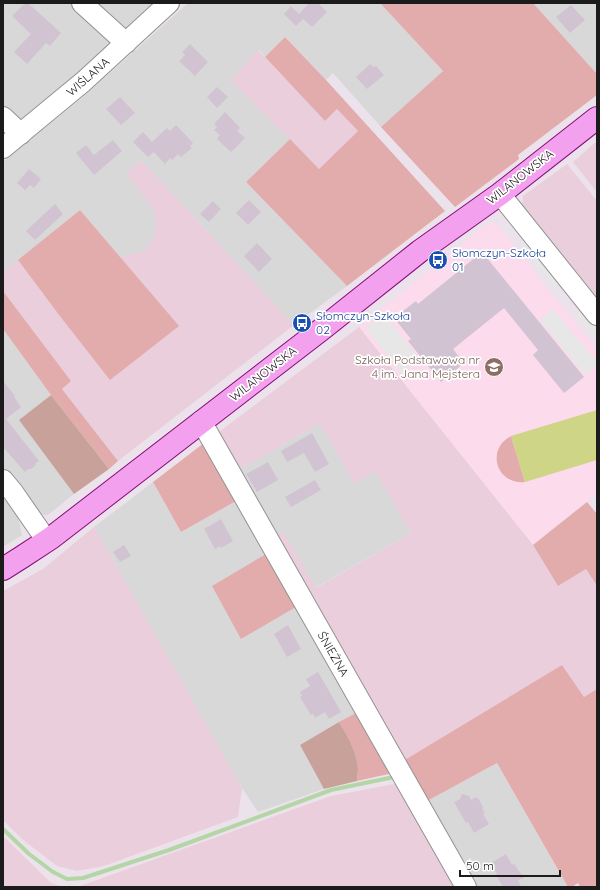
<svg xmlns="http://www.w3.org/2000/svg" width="600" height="890" font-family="Quicksand,sans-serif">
  <rect width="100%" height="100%" fill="#ece2eb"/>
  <g fill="#d9d8d9">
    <polygon points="3,3 74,3 115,42 16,126 3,113"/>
    <polygon points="88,3 158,3 122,36"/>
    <polygon points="188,3 380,3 443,71 381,127 333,73 326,80 285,37 265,57 259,50 231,80 290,139 246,182 347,286 294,325 141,160 126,174 153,208 156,223 156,230 154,238 149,246 141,252 120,257 80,210 3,273 3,162 82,98"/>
    <polygon points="533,3 597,3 597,74"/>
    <polygon points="3,329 51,395 19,420 74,494 48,515 35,514 3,472"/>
    <polygon points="320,423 354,482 375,470 411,533 315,588 283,532 275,536 237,471"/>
    <polygon points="153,482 181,532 236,501 266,554 241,639 296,607 358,712 300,745 324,789 258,812 242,788 94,527"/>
    <polygon points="3,487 15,503 22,535 3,547"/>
    <polygon points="497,763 568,887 475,887 427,801"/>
  </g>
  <polygon fill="#fbdbec" points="490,221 500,227 547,288 597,349 597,494 533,545 359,327"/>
  <g fill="#eacedb">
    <polygon points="258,50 325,121 337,109 358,131 319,169 231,80"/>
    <polygon points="597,141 597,192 573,162"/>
    <polygon points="141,160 294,325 118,461 62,389 71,381 3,291 3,273 18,260 59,315 110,379 178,326 120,257 141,252 149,246 154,238 156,230 156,223 153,208 126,174"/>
    <polygon points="567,164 597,201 597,304 522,209 523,196"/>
    <polygon points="359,327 533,545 558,586 586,569 597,586 597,689 584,697 562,665 403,761 275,536 283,531 316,588 411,533 375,471 354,483 320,423 237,471 216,434"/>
    <polygon points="94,527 242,788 238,817 104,866 77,871 57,866 22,839 3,820 3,591 43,569"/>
    <polygon points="399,783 457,887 3,887 3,836 51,883 64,887 80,886 331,796"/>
  </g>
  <g fill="#e2acad">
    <polygon points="380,3 533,3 597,74 597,95 518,155 519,159 455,207 381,127 443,71"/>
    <polygon points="285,37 326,80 445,211 347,286 246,182 290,139 319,169 358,131 337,109 325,121 265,57"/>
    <polygon points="80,210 179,326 110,380 59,315 18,260"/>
    <polygon points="3,291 71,381 62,389 118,461 109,469 51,395 3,329"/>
    <path d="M511,436L525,482C497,485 485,450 511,436Z"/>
    <polygon points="204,443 236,501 181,532 153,482"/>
    <polygon points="587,502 597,514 597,586 586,569 558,586 533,545"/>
    <polygon points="266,554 296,607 241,639 212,586"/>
    <polygon points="562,665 584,697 597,689 597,887 580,887 578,883 572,887 568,887 497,763 427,801 403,761"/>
    <path d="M358,712L393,773L357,781C357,777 358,773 358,769C357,752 348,736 339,722Z"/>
  </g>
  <g fill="#c8a29a">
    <polygon points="51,395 109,469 74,494 19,420"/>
    <path d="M339,722C348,736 357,752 358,769C358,773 357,777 357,781L324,789L300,745Z"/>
  </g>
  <polygon fill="#ced586" points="597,410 597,460 525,482 511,436"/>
  <g fill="#e7e7e7">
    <polygon points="527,238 562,281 555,287 521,245"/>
    <polygon points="583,308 597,324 597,340 576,314"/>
    <polygon points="553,309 597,362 597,365 585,375 540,320"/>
    <polygon points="384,314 419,358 401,373 366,328"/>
  </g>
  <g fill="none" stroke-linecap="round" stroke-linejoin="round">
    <polyline stroke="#b4d6a6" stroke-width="4" points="3,829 29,854 53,872 67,879 83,878 169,850 331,790 394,777"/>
  </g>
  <g fill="#d1c3d2">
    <polygon points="25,3 28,3 61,33 50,46 46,43 27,64 14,52 31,34 12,16"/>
    <polygon points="309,3 318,3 327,12 312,27 303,19 296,26 284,14 291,6 299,14"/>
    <polygon points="571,5 585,20 570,33 556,17"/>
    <polygon points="190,44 208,62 195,76 179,61 185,55 182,52"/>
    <polygon points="370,64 374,67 376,66 384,75 367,89 356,77"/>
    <polygon points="217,87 228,97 217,108 207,97"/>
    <polygon points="120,97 135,113 121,125 106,109"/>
    <polygon points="225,112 240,128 237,131 245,138 231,152 217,139 220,135 214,130 217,127 214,124"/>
    <polygon points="176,125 193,143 190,146 192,148 181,157 178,154 172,160 170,158 165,164 154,152 148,157 133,142 143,132 152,142 167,128 170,131"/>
    <polygon points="113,140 122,151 94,175 76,153 86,145 94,155"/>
    <polygon points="29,169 41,179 34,188 30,185 25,190 17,183"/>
    <polygon points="249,200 261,212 248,225 236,213"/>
    <polygon points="213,201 221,209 209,222 200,214"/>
    <polygon points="55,204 63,214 35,240 26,231"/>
    <polygon points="257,243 272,259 259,272 244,256"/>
    <polygon points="482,252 584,377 564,393 533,355 538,350 504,308 453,349 464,363 441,382 408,341 411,339 394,318 416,301 418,304"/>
    <polygon points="3,381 15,396 14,397 21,407 6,419 39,461 36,463 35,466 31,469 28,469 25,472 3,447"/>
    <polygon points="312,433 329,464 315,472 304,453 287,462 281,451"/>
    <polygon points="268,462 278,480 257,492 246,474"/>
    <polygon points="315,480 321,490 291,507 285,497"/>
    <polygon points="221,519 233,541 221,548 220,546 215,549 204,529"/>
    <polygon points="124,545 131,556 120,562 113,552"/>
    <polygon points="288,625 301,649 287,657 274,634"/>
    <polygon points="318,672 341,712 329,719 325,712 315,718 313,714 311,715 300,697 302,696 300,692 310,686 306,679"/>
    <polygon points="462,794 469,796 471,800 476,797 477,799 478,798 483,807 482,808 485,813 483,814 489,824 474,833 468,822 466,823 454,802 460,799"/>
    <polygon points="506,854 512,865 514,864 524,878 518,880 521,887 503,887 496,875 497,874 491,863"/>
  </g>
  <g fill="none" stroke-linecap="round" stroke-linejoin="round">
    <defs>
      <g id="minor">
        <polyline points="82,3 126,43"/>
        <polyline points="3,117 21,134"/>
        <polyline points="3,148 83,82 169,3"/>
        <polyline points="500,194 597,315"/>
        <polyline points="201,421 466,887"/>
        <polyline points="3,480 13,492 47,541"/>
      </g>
      <polyline id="major" points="3,569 22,557 51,538 322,329 420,251 500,194 597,118"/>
    </defs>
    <use href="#minor" stroke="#929292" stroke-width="22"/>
    <use href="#major" stroke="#860d75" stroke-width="24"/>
    <use href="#minor" stroke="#fff" stroke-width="20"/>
    <use href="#major" stroke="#f3a0ef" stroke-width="22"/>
  </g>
  <defs>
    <symbol id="bus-disc" viewBox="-11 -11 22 22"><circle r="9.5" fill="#1a4fb4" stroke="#fff"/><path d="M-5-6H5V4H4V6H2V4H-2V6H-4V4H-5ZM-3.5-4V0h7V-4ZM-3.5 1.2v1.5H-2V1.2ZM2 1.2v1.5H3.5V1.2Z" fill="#fff"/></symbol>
    <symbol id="school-disc" viewBox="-11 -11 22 22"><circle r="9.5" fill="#8d6e63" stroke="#fff"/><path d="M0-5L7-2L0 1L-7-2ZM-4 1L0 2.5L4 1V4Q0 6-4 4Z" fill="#fff"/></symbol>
  </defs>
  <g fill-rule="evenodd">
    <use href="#bus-disc" x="427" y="249" width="22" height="22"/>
    <use href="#bus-disc" x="291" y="312" width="22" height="22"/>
    <use href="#school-disc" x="483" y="356" width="22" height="22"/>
  </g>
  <g text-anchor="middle" stroke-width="3.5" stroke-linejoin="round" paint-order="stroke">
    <g font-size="12" fill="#1b1b1b" stroke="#fff">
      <text transform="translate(88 77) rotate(-41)" y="4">WIŚLANA</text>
      <text transform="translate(520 177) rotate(-38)" y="4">WILANOWSKA</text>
      <text transform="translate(263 374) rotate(-38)" y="4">WILANOWSKA</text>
      <text transform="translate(333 654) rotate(60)" y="4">ŚNIEŻNA</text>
    </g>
    <g font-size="12" fill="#164399" stroke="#fff" text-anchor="start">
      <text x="452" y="257">Słomczyn-Szkoła<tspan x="452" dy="14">01</tspan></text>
      <text x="316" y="320">Słomczyn-Szkoła<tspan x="316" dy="14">02</tspan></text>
    </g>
    <g font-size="12" fill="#785e54" stroke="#fff" text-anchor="end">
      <text x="480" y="364">Szkoła Podstawowa nr<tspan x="480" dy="14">4 im. Jana Mejstera</tspan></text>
    </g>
  </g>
  <rect width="600" height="890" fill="none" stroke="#1b1b1b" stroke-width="8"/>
  <path d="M460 870v6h100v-6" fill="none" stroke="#1b1b1b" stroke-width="2"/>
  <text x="466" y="870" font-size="12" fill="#1b1b1b" stroke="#ffffff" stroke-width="3" paint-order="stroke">50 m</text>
</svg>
